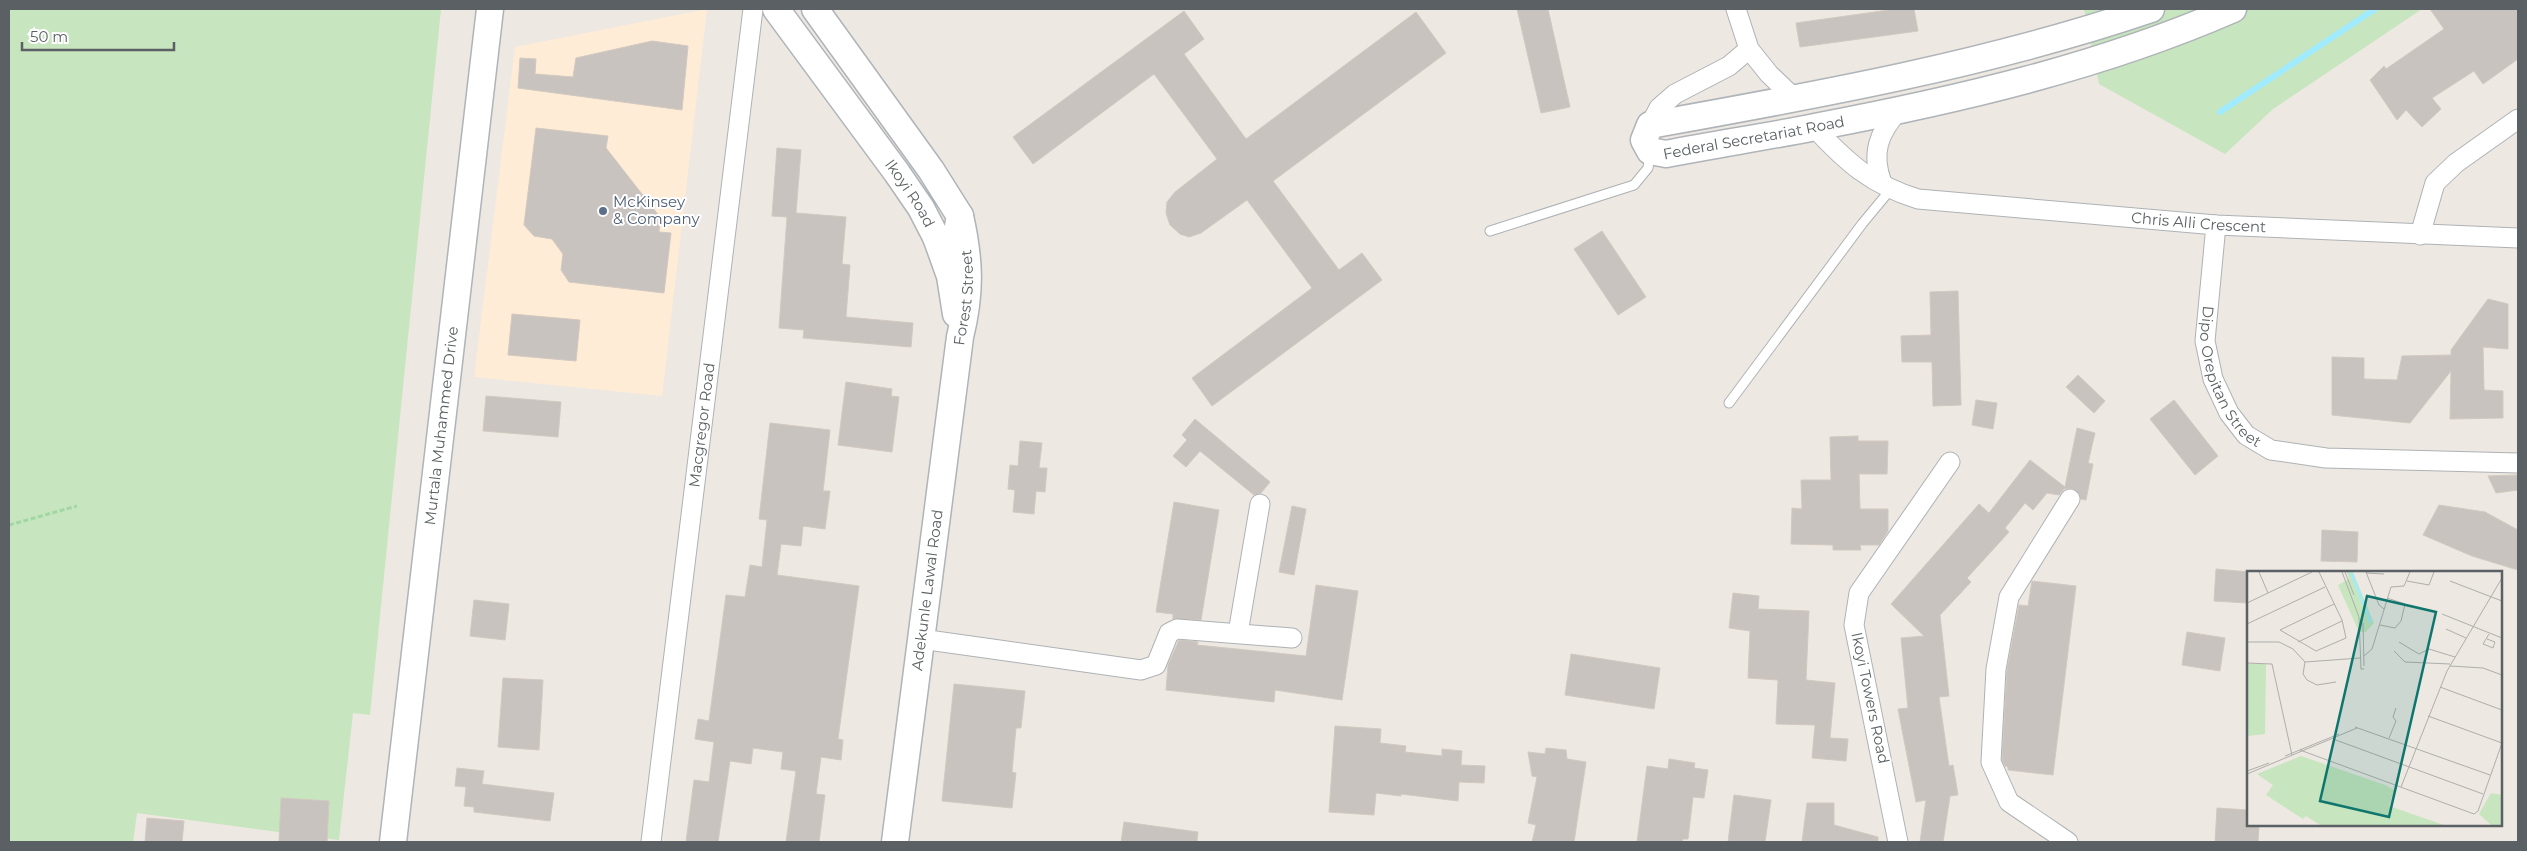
<svg xmlns="http://www.w3.org/2000/svg" width="2527" height="851" font-family="Montserrat,sans-serif">
  <rect width="100%" height="100%" fill="#ede8e2"/>
  <polygon fill="#feecd7" points="707,9 662,396 474,377 515,47"/>
  <g fill="#c7e5be">
    <polygon points="9,9 441,9 370,715 353,713 339,840 137,813 133,842 9,842"/>
    <polygon points="2084,9 2422,9 2273,109 2225,154 2099,84"/>
  </g>
  <g fill="none" stroke-linecap="round" stroke-linejoin="round">
    <polyline stroke="#a0ebff" stroke-width="6" points="2220,112 2375,9"/>
  </g>
  <g fill="#c8c3be" stroke="#d2c9c0">
    <polygon points="1517,9 1548,9 1570,107 1541,113"/>
    <polygon points="1896,9 1914,9 1918,31 1800,47 1796,23"/>
    <polygon points="2430,9 2518,9 2518,59 2483,84 2474,71 2432,98 2441,109 2422,127 2406,110 2397,120 2370,80 2384,66 2386,69 2444,29"/>
    <polygon points="1184,11 1204,39 1184,54 1246,139 1416,12 1446,53 1273,181 1339,270 1362,253 1382,280 1212,406 1192,378 1312,288 1247,200 1201,233 1189,237 1180,234 1170,225 1166,213 1167,202 1175,192 1217,159 1154,74 1033,164 1013,137"/>
    <polygon points="652,41 688,46 682,110 518,88 520,58 536,59 535,74 573,77 576,58"/>
    <polygon points="536,128 608,136 606,148 660,217 659,232 671,233 664,293 569,282 561,270 563,254 552,239 534,236 524,225"/>
    <polygon points="777,148 801,150 796,213 846,217 842,264 850,265 846,317 913,323 911,347 803,338 804,330 779,328 787,217 772,216"/>
    <polygon points="1602,231 1646,297 1618,315 1574,249"/>
    <polygon points="1958,291 1961,405 1933,406 1932,362 1902,362 1901,336 1931,335 1930,292"/>
    <polygon points="2488,299 2508,304 2508,349 2483,347 2484,390 2503,391 2503,418 2450,419 2451,371 2410,423 2332,415 2332,357 2364,358 2364,379 2397,380 2402,356 2451,355 2451,350"/>
    <polygon points="512,314 580,320 576,361 508,355"/>
    <polygon points="2078,375 2105,401 2094,413 2066,387"/>
    <polygon points="846,382 892,389 891,396 899,397 892,452 838,445"/>
    <polygon points="486,396 561,402 558,437 483,431"/>
    <polygon points="1976,400 1997,403 1993,429 1972,425"/>
    <polygon points="2174,400 2218,456 2195,475 2150,419"/>
    <polygon points="1195,419 1270,482 1261,493 1254,495 1200,451 1186,467 1173,456 1187,440 1182,435"/>
    <polygon points="770,423 830,430 823,491 830,491 825,529 803,526 801,546 781,544 777,575 859,586 838,739 843,740 841,760 821,757 816,794 825,795 819,842 786,842 796,771 781,769 783,752 753,748 751,764 730,761 718,842 686,842 694,780 709,782 714,742 695,739 698,719 709,721 726,595 745,597 750,565 762,567 767,520 759,519"/>
    <polygon points="2077,428 2095,433 2088,463 2093,464 2086,500 2081,499 2076,490 2070,488 2064,489 2059,495 2047,493 2033,510 2025,503 2005,528 2009,532 1967,578 1971,582 1940,615 1949,696 1939,697 1949,766 1953,765 1958,795 1950,796 1943,842 1920,842 1926,800 1916,802 1898,709 1908,708 1901,638 1924,636 1891,604 1979,504 1989,513 2030,460 2065,487"/>
    <polygon points="1858,436 1858,441 1888,441 1887,474 1859,474 1860,509 1888,509 1888,531 1879,545 1860,545 1861,550 1833,550 1833,545 1791,544 1792,508 1802,509 1801,480 1831,480 1830,437"/>
    <polygon points="1020,441 1042,443 1039,468 1047,468 1045,492 1036,491 1034,514 1013,512 1015,490 1008,489 1010,465 1018,466"/>
    <polygon points="2518,475 2518,490 2496,493 2488,476"/>
    <polygon points="1174,502 1219,510 1201,620 1173,619 1173,614 1156,612"/>
    <polygon points="2439,505 2485,512 2518,530 2518,570 2472,556 2423,535"/>
    <polygon points="1292,506 1306,509 1294,575 1279,572"/>
    <polygon points="2322,530 2358,532 2357,562 2321,561"/>
    <polygon points="2216,569 2249,572 2247,603 2214,601"/>
    <polygon points="2032,581 2076,586 2053,775 2008,770 2008,767 2005,766 2002,760 2007,670 2019,605 2028,606"/>
    <polygon points="1316,585 1358,591 1342,700 1275,690 1274,702 1166,690 1168,665 1179,640 1198,642 1197,645 1306,656"/>
    <polygon points="1733,593 1759,596 1758,609 1809,611 1806,680 1835,683 1830,738 1848,739 1846,761 1812,758 1815,725 1776,724 1778,680 1748,678 1750,631 1729,628"/>
    <polygon points="474,600 509,604 505,640 470,636"/>
    <polygon points="2187,632 2225,638 2220,671 2182,665"/>
    <polygon points="1571,654 1660,668 1654,709 1565,695"/>
    <polygon points="503,678 543,680 539,750 498,747"/>
    <polygon points="954,684 1025,691 1021,728 1016,728 1012,772 1016,773 1012,808 942,801"/>
    <polygon points="1335,726 1381,729 1380,743 1406,746 1405,752 1442,756 1442,749 1462,751 1461,765 1485,766 1484,783 1459,782 1458,801 1401,794 1401,796 1376,793 1374,815 1329,812"/>
    <polygon points="1546,748 1566,750 1567,759 1586,762 1574,842 1532,842 1536,825 1528,823 1537,777 1532,776 1528,752 1545,754"/>
    <polygon points="1669,759 1695,763 1694,768 1708,770 1704,798 1693,797 1688,839 1683,839 1682,842 1637,842 1647,766 1668,769"/>
    <polygon points="457,768 484,771 482,784 554,793 550,821 474,812 474,807 464,806 466,787 455,786"/>
    <polygon points="1734,795 1771,800 1765,842 1728,842"/>
    <polygon points="281,798 329,801 327,842 279,842"/>
    <polygon points="1807,803 1834,803 1834,825 1878,837 1878,842 1802,842"/>
    <polygon points="2217,808 2248,810 2248,825 2259,825 2258,842 2215,842"/>
    <polygon points="147,818 184,821 182,842 145,842"/>
    <polygon points="1124,822 1198,832 1197,842 1121,842"/>
  </g>
  <g fill="none" stroke-linecap="round" stroke-linejoin="round">
    <defs>
      <g id="service">
        <polyline points="1490,231 1634,185 1648,168 1650,154"/>
        <polyline points="1729,403 1862,224 1891,189"/>
      </g>
      <g id="minor">
        <polyline points="1736,9 1749,49 1769,74 1794,98"/>
        <polyline points="1650,125 1659,108 1675,94 1729,66 1749,49"/>
        <path id="s1" d="M1814,127C1846,162 1872,185 1918,199L2216,225L2518,238"/>
        <path d="M1882,183C1871,154 1878,133 1899,110"/>
        <path id="s2" d="M2216,225L2205,341L2213,379L2229,413L2246,435L2271,450L2326,458L2518,463"/>
        <polyline points="2420,235 2435,183 2456,163 2518,119"/>
        <polyline points="1238,633 1260,504"/>
        <polyline points="921,639 1141,670 1156,665 1169,633 1177,629 1292,638"/>
        <path id="s3" d="M651,842L753,9"/>
        <polyline points="1898,842 1854,625 1859,593 1950,462"/>
        <polyline points="2068,842 2009,802 1991,762 1996,669 2009,597 2070,499"/>
      </g>
      <g id="secondary">
        <path id="s4" d="M776,9L897,173L921,208L936,237L946,240L956,237L960,216L931,170L815,9"/>
        <path id="s5" d="M2151,9C1989,64 1818,95 1650,125L1644,140L1650,151L1666,154C1716,144 1766,137 1815,127C1957,100 2100,67 2233,9"/>
        <polyline points="936,237 950,276 956,314"/>
        <path id="s6" d="M393,842L490,9"/>
        <path id="s7" d="M895,842L960,337C971,292 970,261 960,216"/>
      </g>
    </defs>
    <use href="#service" stroke="#aeb2b5" stroke-width="11"/>
    <use href="#minor" stroke="#aeb2b5" stroke-width="21"/>
    <use href="#secondary" stroke="#afb4b8" stroke-width="29"/>
    <polyline stroke="#a1d7a3" stroke-width="3" stroke-dasharray="5 2.5" stroke-linecap="butt" points="9,525 77,506"/>
    <use href="#service" stroke="#fff" stroke-width="9"/>
    <use href="#minor" stroke="#fff" stroke-width="19"/>
    <use href="#secondary" stroke="#fff" stroke-width="26"/>
  </g>
  <circle fill="#5c6f8a" stroke="#fff" stroke-width="2" cx="603" cy="211" r="5"/>
  <g text-anchor="middle" stroke-width="4" stroke-linejoin="round" paint-order="stroke">
    <g font-size="15" fill="#5a6063" stroke="#fff">
      <text dy="5" stroke="none"><textPath href="#s5" startOffset="649">Federal Secretariat Road</textPath></text>
      <text dy="5" stroke="none"><textPath href="#s4" startOffset="228">Ikoyi Road</textPath></text>
      <text dy="5" stroke="none"><textPath href="#s1" startOffset="410">Chris Alli Crescent</textPath></text>
      <text dy="5" stroke="none"><textPath href="#s7" startOffset="549">Forest Street</textPath></text>
      <text dy="5" stroke="none"><textPath href="#s2" startOffset="159">Dipo Orepitan Street</textPath></text>
      <text dy="5" stroke="none"><textPath href="#s6" startOffset="419">Murtala Muhammed Drive</textPath></text>
      <text dy="5" stroke="none"><textPath href="#s3" startOffset="420">Macgregor Road</textPath></text>
      <text dy="5" stroke="none"><textPath href="#s7" startOffset="254">Adekunle Lawal Road</textPath></text>
      <text transform="translate(1870 698) rotate(78)" y="5">Ikoyi Towers Road</text>
    </g>
    <g font-size="15" fill="#4e5e75" stroke="#fff" text-anchor="start">
      <text x="613" y="207">McKinsey<tspan x="613" dy="17">&amp; Company</tspan></text>
    </g>
  </g>
  <g transform="translate(2247 571)">
    <rect width="255" height="255" fill="#ede8e2"/>
    <path d="M100,1H106L127,52L119,61H112L91,14L102,8ZM0,93H19L18,163L0,165ZM54,185L138,214L147,219L142,235L197,254H73L59,245L56,248L19,224L26,214L10,203ZM244,222L255,224V254H244L232,243Z" fill="#c7e5be"/>
    <path fill="none" stroke="#a0ebff" stroke-width="2.5" d="M104,1L124,52"/>
    <path fill="none" stroke="#aeaeab" stroke-width="1" d="M12,1L21,22M72,1L95,49L99,67L69,80L33,59L87,33M95,1L112,46L114,98H117M98,1L107,24M119,1L132,34L137,38M119,2L137,3M160,10L182,14L187,1M203,10L255,30M0,32L65,1M195,43L255,67M116,52L117,95M0,53L78,16M133,54L148,57L154,50L158,33L140,27M199,58L219,67M240,68L248,71L246,77L236,73L242,63M0,71H32L46,78L58,91M51,71L95,50M152,71L172,83L182,78L208,86M147,80L158,91L203,93M117,85L125,78L144,16L157,15L163,1M58,91L113,87M58,91L56,103L60,109L70,114L89,111M0,92L25,93L45,184M203,95L236,97L255,104M193,116L255,139M181,145L255,172M108,156L243,204M142,167L149,150L146,146L149,137M86,168L236,223M53,179L227,243L231,240L255,172M38,185L92,163M0,200L22,192M0,203L110,157M154,216L200,100L255,7"/>
    <path fill="#0f766e" fill-opacity="0.15" stroke="#0f766e" stroke-width="2.5" d="M120,25L189,41L142,246L73,230Z"/>
    <rect width="255" height="255" fill="none" stroke="#5a6063" stroke-width="2.5"/>
  </g>
  <rect width="2527" height="851" fill="none" stroke="#5a6063" stroke-width="20"/>
  <path d="M22 42v8h152v-8" fill="none" stroke="#5a6063" stroke-width="2.5"/>
  <text x="30" y="42" font-size="15" fill="#5a6063" stroke="#ffffff" stroke-width="4" paint-order="stroke">50 m</text>
</svg>
